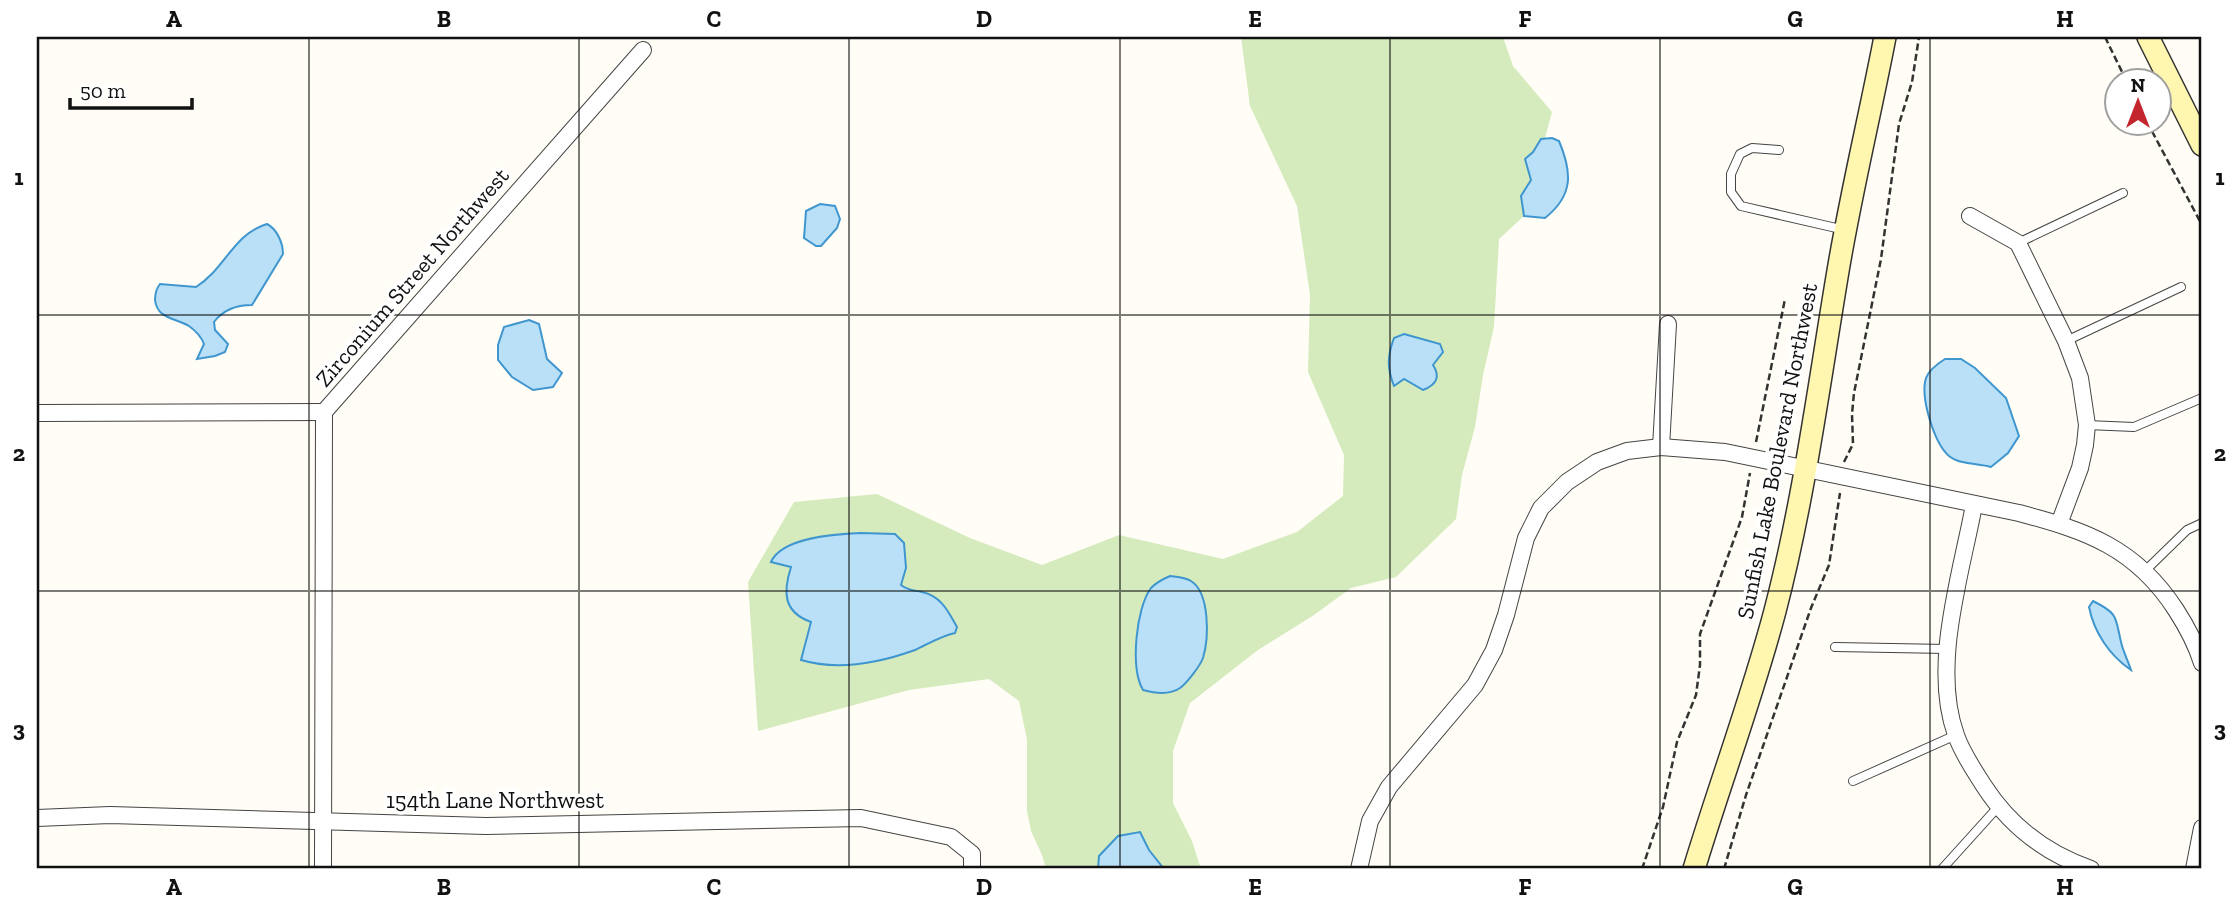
<svg xmlns="http://www.w3.org/2000/svg" width="2239" height="906" font-family="'Zilla Slab',serif">
  <rect width="100%" height="100%" fill="#fffdf5"/>
  <polygon fill="#d5ebbd" points="1241,37 1503,37 1513,66 1552,112 1524,216 1499,239 1494,327 1483,375 1475,427 1462,475 1456,519 1396,577 1351,588 1314,615 1258,650 1190,703 1173,751 1173,803 1192,841 1201,869 1046,869 1042,855 1031,831 1027,811 1027,740 1019,701 989,679 909,690 758,731 748,582 794,502 877,494 970,538 1042,565 1119,535 1223,559 1297,532 1343,496 1344,455 1308,372 1310,295 1297,206 1250,106"/>
  <g fill="#b9e0f7" stroke="#3f96cf" stroke-width="2">
    <path d="M1552,138L1559,141C1572,172 1574,195 1545,218L1524,216L1521,196L1531,180L1525,159L1533,152L1541,139Z"/>
    <polygon points="820,204 835,206 840,219 837,228 821,246 816,246 804,238 806,211"/>
    <path d="M267,224C277,229 283,243 283,254L252,305C237,305 223,310 214,322L215,330L228,344L225,352L215,356L197,359L204,344C201,336 196,331 189,326C176,318 157,319 155,300C155,293 156,289 160,284L196,287C226,268 233,234 267,224Z"/>
    <polygon points="529,320 539,324 547,359 562,373 553,387 533,390 512,377 498,360 498,345 504,327"/>
    <path d="M1404,334L1440,344L1443,352L1433,365C1441,377 1436,385 1423,390L1404,379L1394,386C1387,368 1387,357 1394,338Z"/>
    <path d="M1945,359H1961L1975,368L2006,398L2019,436L2008,453L1991,467C1978,463 1960,465 1949,456C1934,443 1920,397 1926,378C1929,370 1937,364 1945,359Z"/>
    <path d="M861,533L895,534L904,543L906,568L901,585C909,591 913,590 922,592C941,596 948,611 957,627L955,633C941,636 928,644 915,650C879,663 838,671 801,660L811,622C783,612 783,592 791,567L771,562C782,537 836,534 861,533Z"/>
    <path d="M1170,576C1177,577 1184,577 1191,581C1210,593 1209,638 1203,658C1200,666 1187,683 1180,688C1170,695 1154,693 1143,690C1130,668 1136,608 1151,588C1156,583 1163,579 1170,576Z"/>
    <path d="M2093,601C2119,614 2115,617 2121,642C2123,651 2128,661 2131,670C2109,655 2094,632 2089,607Z"/>
    <polygon points="1140,832 1149,850 1164,869 1098,869 1099,856 1118,836"/>
  </g>
  <g fill="none" stroke-linecap="round" stroke-linejoin="round">
    <defs>
      <g id="lane">
        <polyline points="1779,150 1752,148 1740,154 1731,174 1731,192 1741,206 1845,230"/>
        <polyline points="2018,243 2123,193"/>
        <polyline points="2066,341 2181,287"/>
        <polyline points="2087,425 2134,427 2202,398"/>
        <polyline points="2146,570 2187,530 2202,523"/>
        <polyline points="1835,647 1947,649"/>
        <polyline points="1853,781 1956,735"/>
        <polyline points="1942,869 1998,807"/>
      </g>
      <g id="street">
        <polyline points="1970,216 2018,243 2066,341 2080,378 2087,425 2085,445 2080,468 2059,524"/>
        <polyline points="37,413 324,412"/>
        <polyline points="1661,447 1668,324"/>
        <path d="M1974,505C1961,575 1931,666 1956,735C1962,753 1974,770 1984,786C2010,826 2047,854 2091,869"/>
        <polyline points="37,818 110,815 486,826 861,818 951,837 972,854 972,869"/>
        <polyline points="323,869 324,412 643,50"/>
        <path d="M1359,869L1370,821L1389,787L1475,685L1494,650L1506,615L1526,538L1541,508L1567,482L1597,462L1627,451L1661,447L1725,452L2019,513C2087,531 2136,548 2176,610C2187,627 2196,644 2202,663"/>
        <polyline points="2194,869 2202,828"/>
      </g>
      <g id="secondary">
        <polyline points="2148,37 2202,145"/>
        <path d="M1694,869C1720,783 1752,698 1775,611C1804,500 1819,384 1838,271C1851,193 1870,115 1885,37"/>
      </g>
    </defs>
    <use href="#lane" stroke="#444" stroke-width="10"/>
    <use href="#street" stroke="#444" stroke-width="18"/>
    <use href="#secondary" stroke="#333" stroke-width="24"/>
    <g stroke="#333" stroke-width="2.5" stroke-dasharray="7 3.5" stroke-linecap="butt">
      <polyline points="2105,37 2126,80"/>
      <polyline points="2147,122 2202,225"/>
      <polyline points="1756,442 1785,299"/>
      <polyline points="1844,462 1853,444 1852,414 1854,393 1881,259 1899,124 1912,82 1919,37"/>
      <polyline points="1642,869 1663,807 1677,742 1696,695 1700,665 1700,634 1742,517 1750,473"/>
      <polyline points="1724,869 1746,795 1811,608 1829,565 1840,493"/>
    </g>
    <use href="#lane" stroke="#fff" stroke-width="8"/>
    <use href="#street" stroke="#fff" stroke-width="16"/>
    <use href="#secondary" stroke="#fff6b0" stroke-width="21"/>
  </g>
  <path fill="none" stroke="#111" stroke-width="2" stroke-opacity="0.55" d="M309,37V869M579,37V869M849,37V869M1120,37V869M1390,37V869M1660,37V869M1930,37V869M37,315H2202M37,591H2202"/>
  <g text-anchor="middle" stroke-width="7" stroke-linejoin="round" paint-order="stroke">
    <g font-size="23" fill="#111" stroke="#fff">
      <text transform="translate(412 277) rotate(-49)" y="8">Zirconium Street Northwest</text>
      <text transform="translate(1777 451) rotate(-79)" y="8">Sunfish Lake Boulevard Northwest</text>
      <text x="495" y="808">154th Lane Northwest</text>
    </g>
  </g>
  <rect width="2239" height="906" fill="none" stroke="#ffffff" stroke-width="77"/>
  <g transform="translate(2138 102)"><circle r="33" fill="#ffffff" stroke="#a0a0a0" stroke-width="2"/>
  <path d="M0-5L12 26L0 18L-12 26Z" fill="#c4262e"/>
  <text y="-10" font-size="19" font-weight="bold" text-anchor="middle" fill="#111111">N</text>
  </g>
  <path d="M70 98v10h122v-10" fill="none" stroke="#111111" stroke-width="3.5"/>
  <text x="80" y="98" font-size="21" fill="#111111" stroke="#ffffff" stroke-width="5" paint-order="stroke">50 m</text>
  <rect x="38" y="38" width="2162" height="829" fill="none" stroke="#111" stroke-width="2.5"/>
  <g font-size="23" text-anchor="middle" font-weight="bold" fill="#111">
    <text x="174" y="27">A</text>
    <text x="444" y="27">B</text>
    <text x="714" y="27">C</text>
    <text x="984" y="27">D</text>
    <text x="1255" y="27">E</text>
    <text x="1525" y="27">F</text>
    <text x="1795" y="27">G</text>
    <text x="2065" y="27">H</text>
    <text x="19" y="185">1</text>
    <text x="2220" y="185">1</text>
    <text x="19" y="461">2</text>
    <text x="2220" y="461">2</text>
    <text x="19" y="737">3</text>
    <text x="2220" y="737">3</text>
    <text x="174" y="895">A</text>
    <text x="444" y="895">B</text>
    <text x="714" y="895">C</text>
    <text x="984" y="895">D</text>
    <text x="1255" y="895">E</text>
    <text x="1525" y="895">F</text>
    <text x="1795" y="895">G</text>
    <text x="2065" y="895">H</text>
  </g>
</svg>
